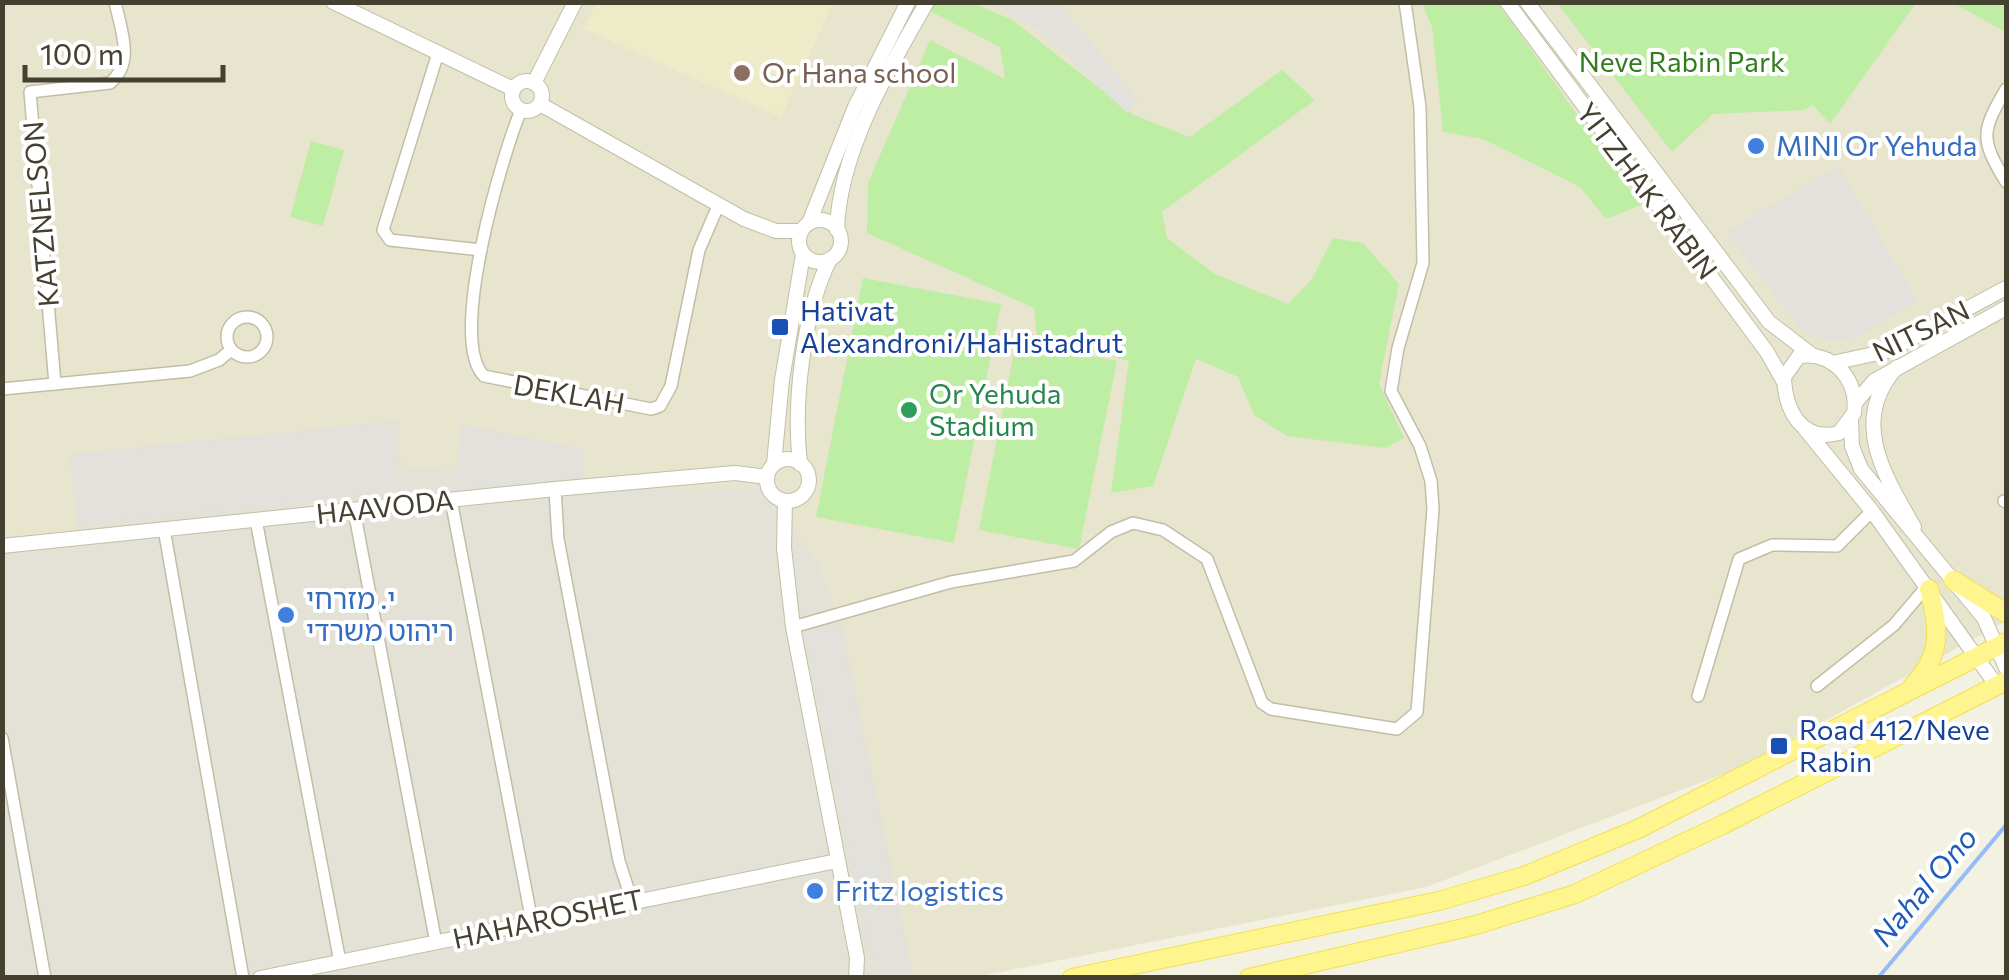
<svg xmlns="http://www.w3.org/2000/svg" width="2009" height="980" font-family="Commissioner,'Noto Sans Hebrew',sans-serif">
  <rect width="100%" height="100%" fill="#f3f1e1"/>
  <polygon fill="#e8e5cf" points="2,3 2006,3 2006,621 1739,768 1426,887 976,977 3,977"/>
  <polygon fill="#e4e1d7" points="398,420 402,469 456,470 460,423 583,449 585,490 762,488 819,564 844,633 914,977 3,977 2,544 78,535 69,454"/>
  <polygon fill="#eeebc9" points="596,3 596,2 833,3 781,117 584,29"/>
  <g fill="#beeda4">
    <polygon points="935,3 973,3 1012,20 1134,115 1190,137 1282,70 1315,100 1162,212 1167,238 1215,274 1288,304 1312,279 1333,238 1363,243 1399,284 1379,384 1404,438 1385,448 1287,436 1254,415 1238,377 1196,359 1153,486 1111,493 1129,361 1037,337 1034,308 867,233 868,183 930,40 1005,79 1000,47 930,11"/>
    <polygon points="1422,3 1498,3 1641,205 1606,219 1580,187 1483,139 1443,132 1432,27"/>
    <polygon points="1557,3 1916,3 1830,124 1813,105 1804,110 1713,114 1672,152"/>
    <polygon points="1953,3 1997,3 2006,8 2006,32"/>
    <polygon points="311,141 344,150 323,226 290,217"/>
    <polygon points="863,278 1001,304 954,543 816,517"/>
    <polygon points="1016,342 1117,361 1079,549 979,530"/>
  </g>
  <g fill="#e2e1db">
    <polygon points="991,3 1058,3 1139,100 1127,113 1040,31"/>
    <polygon points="1839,166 1917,301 1858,337 1831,341 1804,333 1725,232"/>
    <polygon points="391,424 397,491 79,523 72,455"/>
    <polygon points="463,426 582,450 583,478 458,489"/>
    <polygon points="839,627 911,974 895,977 885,977 880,955 872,956 805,634"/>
  </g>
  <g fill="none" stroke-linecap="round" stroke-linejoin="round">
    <polyline stroke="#95bcf8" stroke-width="4" points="1878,978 2006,825"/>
    <defs>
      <g id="minor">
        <polyline points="438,53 383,230 390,240 481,250"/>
        <path d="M2006,89C1981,132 1980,139 2006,182"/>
        <path d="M521,110C502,156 447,340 484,376L651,409L660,406L671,386L699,250L718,206"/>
        <circle cx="247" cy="337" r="20"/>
        <path d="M55,384L30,92L110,83C135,63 121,30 115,2"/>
        <polyline points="2,389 190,371 219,360 231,350"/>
        <polyline points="555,489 558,539 619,861 632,901"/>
        <polyline points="451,500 532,922"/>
        <polyline points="2004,501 2006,502"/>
        <polyline points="354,510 436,943"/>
        <polyline points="256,520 340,962"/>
        <polyline points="164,529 243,978"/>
        <polyline points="793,627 951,582 1074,561 1111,532 1133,523 1163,530 1207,559 1262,703 1271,709 1397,729 1417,712 1433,509 1431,481 1420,446 1391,391 1398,348 1423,263 1420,107 1405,2"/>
        <polyline points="1817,686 1894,625 1927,586"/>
        <polyline points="1698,696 1739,559 1772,545 1837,546 1872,511"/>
        <polyline points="2,738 45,978"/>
      </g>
      <g id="tertiary">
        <polyline points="333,2 513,89"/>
        <polyline points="1507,2 1767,352 1784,382"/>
        <polyline points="1527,2 1769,322 1812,355"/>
        <circle cx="527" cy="96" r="15"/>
        <polyline points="534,83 575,2"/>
        <polyline points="540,104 744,219 776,231 801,231"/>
        <circle cx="820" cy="241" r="21"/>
        <polyline points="809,223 855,107 908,2"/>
        <path d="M837,230C839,152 889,68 927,2"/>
        <path d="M1799,356C1833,351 1859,380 1854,413L1839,433C1801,443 1785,409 1784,377Z"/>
        <polyline points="1832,363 1888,351 2006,288"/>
        <path d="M1897,367C1849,420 1884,475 1914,527"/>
        <polyline points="1855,403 1874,381 2006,308"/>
        <polyline points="1851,421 1852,446 1861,469 1984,618 2006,668"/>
        <polyline points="1805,429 1872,511 1997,686"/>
        <circle cx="788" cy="480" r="21"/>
        <polyline points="774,464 782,380 803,254"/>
        <path d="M800,464C793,404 803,313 830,259"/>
        <polyline points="785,501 784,548 793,627 857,958 856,978"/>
        <polyline points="2,546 555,489 735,473 767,477"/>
        <polyline points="260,978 837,861"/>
      </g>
      <g id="primary">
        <polyline points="1953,580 2006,613"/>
        <path d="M1913,685C1943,655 1939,627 1929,589"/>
        <polyline points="1072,978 1439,901 1524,876 1638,829 2006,642"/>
        <polyline points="1249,978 1476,925 1575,894 1724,824 2006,681"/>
      </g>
    </defs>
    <use href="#minor" stroke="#c2bea6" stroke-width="14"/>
    <use href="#tertiary" stroke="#c2bea6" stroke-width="16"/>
    <use href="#primary" stroke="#f1e151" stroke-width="20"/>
    <use href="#minor" stroke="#fff" stroke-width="11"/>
    <use href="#tertiary" stroke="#fff" stroke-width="14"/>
    <use href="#primary" stroke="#fff58e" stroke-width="18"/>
  </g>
  <circle fill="#8d6e63" stroke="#fff" stroke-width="4" cx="742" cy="73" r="10"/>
  <g fill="#3f7fe0" stroke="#fff" stroke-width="4">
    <circle cx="1756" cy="146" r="10"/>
    <circle cx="286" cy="615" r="10"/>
    <circle cx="815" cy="891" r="10"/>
  </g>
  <g fill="#1a4fb4" stroke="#fff" stroke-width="4">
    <rect x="770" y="317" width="20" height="20" rx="5"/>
    <rect x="1769" y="736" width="20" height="20" rx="5"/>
  </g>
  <circle fill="#2e9e5b" stroke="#fff" stroke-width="4" cx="909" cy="410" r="10"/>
  <g text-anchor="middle" stroke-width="8" stroke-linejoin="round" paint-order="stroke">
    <g font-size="28" fill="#307c1f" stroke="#fff">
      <text x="1682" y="72">Neve Rabin Park</text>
    </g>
    <g font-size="28" fill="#785e54" stroke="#fff" text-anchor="start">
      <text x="762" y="83">Or Hana school</text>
    </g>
    <g font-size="28" fill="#366cbe" stroke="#fff" text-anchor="start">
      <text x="1776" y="156">MINI Or Yehuda</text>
      <text x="306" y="609">י. מזרחי<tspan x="306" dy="32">ריהוט משרדי</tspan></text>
      <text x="835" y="901">Fritz logistics</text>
    </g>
    <g font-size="28" fill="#454131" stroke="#fff">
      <text transform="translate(1647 191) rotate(53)" y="10">YITZHAK RABIN</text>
      <text transform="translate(41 214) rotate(-95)" y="10">KATZNELSON</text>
      <text transform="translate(1921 331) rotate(-26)" y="10">NITSAN</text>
      <text transform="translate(569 394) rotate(10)" y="10">DEKLAH</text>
      <text transform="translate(385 507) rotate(-6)" y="10">HAAVODA</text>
      <text transform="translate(548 919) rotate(-12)" y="10">HAHAROSHET</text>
    </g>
    <g font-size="28" fill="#164399" stroke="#fff" text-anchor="start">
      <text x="800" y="321">Hativat<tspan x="800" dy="32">Alexandroni/HaHistadrut</tspan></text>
      <text x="1799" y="740">Road 412/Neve<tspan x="1799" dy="32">Rabin</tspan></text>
    </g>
    <g font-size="28" fill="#27864d" stroke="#fff" text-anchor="start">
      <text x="929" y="404">Or Yehuda<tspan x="929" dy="32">Stadium</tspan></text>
    </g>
    <g font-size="30" font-style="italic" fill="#205bbb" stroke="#fff">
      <text transform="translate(1925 887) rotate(-50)" y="10">Nahal Ono</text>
    </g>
  </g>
  <rect width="2009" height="980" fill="none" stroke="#454131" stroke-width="10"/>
  <path d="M25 65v15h198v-15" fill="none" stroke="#454131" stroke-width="5"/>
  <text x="40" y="65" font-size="30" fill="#454131" stroke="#ffffff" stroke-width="8" paint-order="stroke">100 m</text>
</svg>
